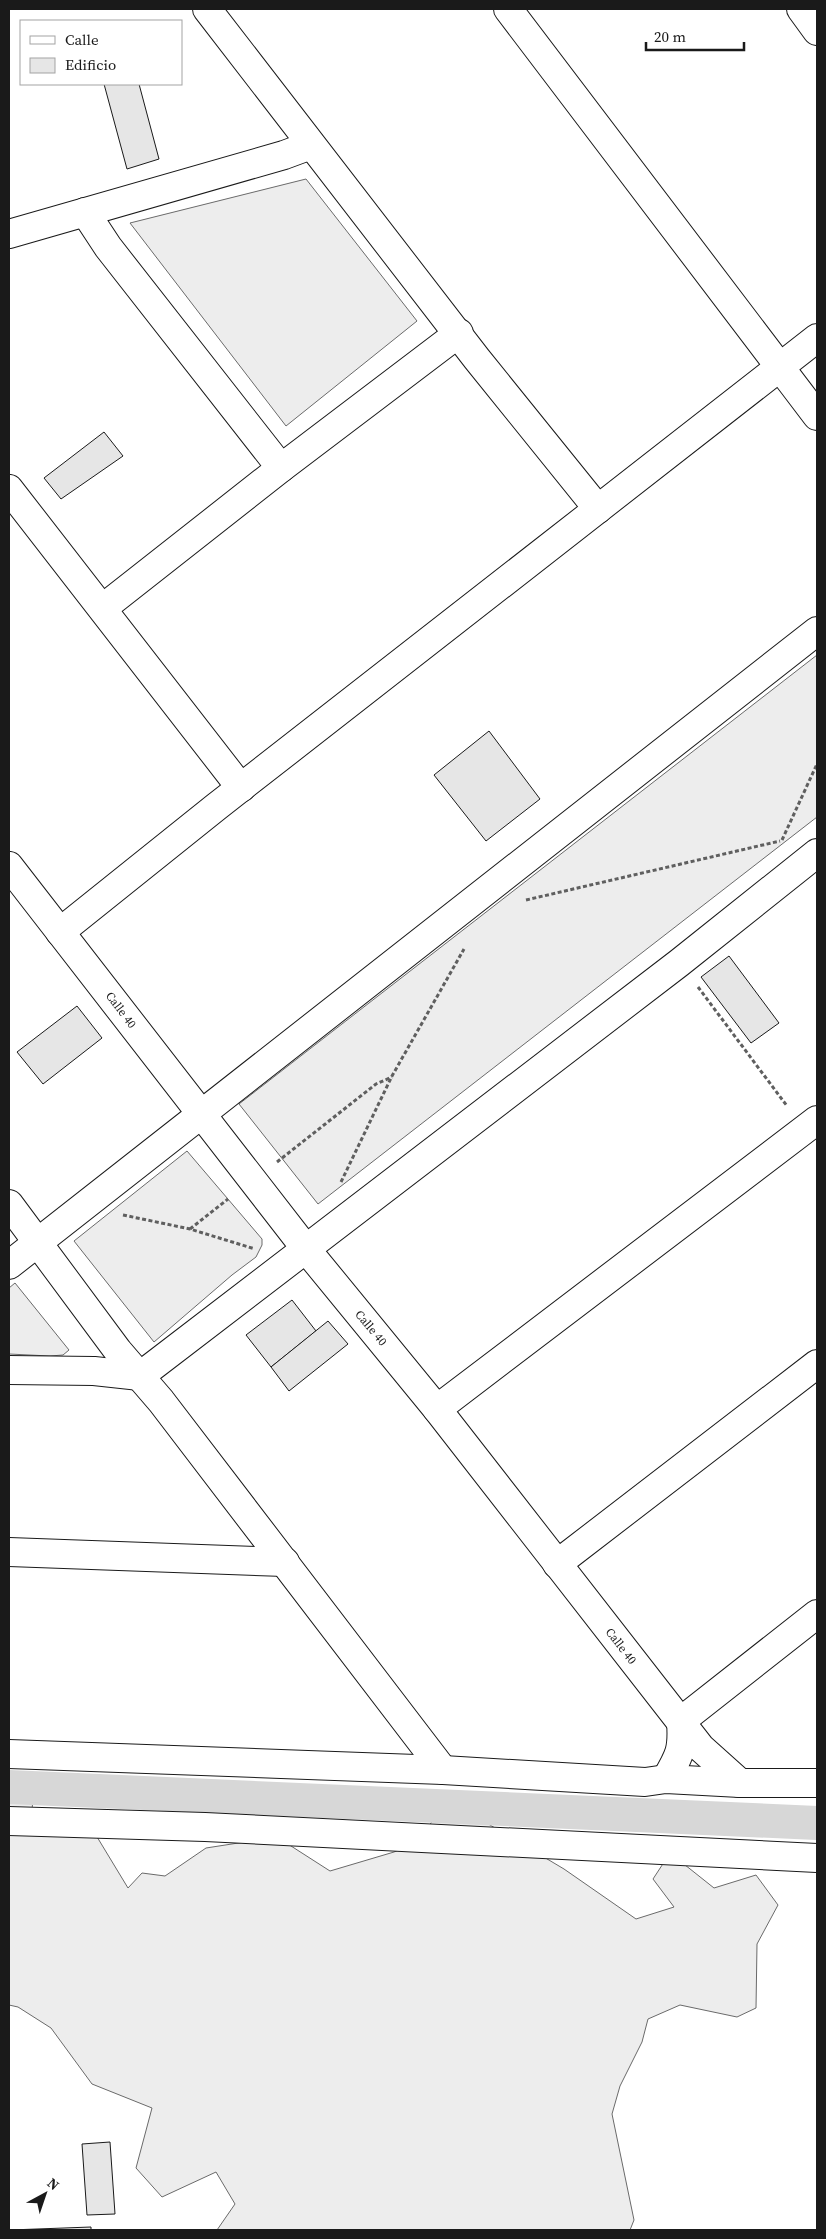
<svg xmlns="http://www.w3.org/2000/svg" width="826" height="2239" font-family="'Source Serif 4',serif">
  <rect width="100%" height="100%" fill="#fff"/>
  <g fill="#ededed" stroke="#6a6a6a">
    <polygon points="306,179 417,321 286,426 130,223"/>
    <polygon points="817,655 817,817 318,1204 239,1104"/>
    <polygon points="187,1151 262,1239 262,1245 256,1257 232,1275 154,1342 74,1241"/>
    <polygon points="15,1283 69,1350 63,1355 50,1356 9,1354 9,1288"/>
    <polygon points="9,1788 45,1790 32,1806 42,1823 88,1822 128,1888 142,1873 165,1876 206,1848 277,1837 330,1871 394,1852 417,1842 448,1800 564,1869 636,1919 674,1907 653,1879 670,1853 714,1888 756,1875 778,1905 757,1944 756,2008 737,2017 680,2005 648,2019 642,2042 620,2086 612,2114 634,2220 630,2230 217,2230 235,2204 216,2172 162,2197 136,2168 152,2108 92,2084 51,2028 18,2007 9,2005"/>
  </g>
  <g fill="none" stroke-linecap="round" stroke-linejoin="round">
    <polyline stroke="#d7d7d7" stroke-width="34" points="9,1787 817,1823"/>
  </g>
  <g fill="#e6e6e6" stroke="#1a1a1a">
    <polygon points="104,84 139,84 159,159 127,169"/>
    <polygon points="104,432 123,456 61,499 44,478"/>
    <polygon points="489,731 540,799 486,841 434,775"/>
    <polygon points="729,956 779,1023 751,1043 701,977"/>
    <polygon points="77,1006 102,1038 43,1084 17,1052"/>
    <polygon points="292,1300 316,1331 271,1367 246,1335"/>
    <polygon points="328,1321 348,1344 289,1391 271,1367"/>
    <polygon points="110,2142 115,2214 87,2215 82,2144"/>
    <polygon points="91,2227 91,2230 10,2230"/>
  </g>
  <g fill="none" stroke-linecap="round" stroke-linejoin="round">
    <defs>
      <g id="street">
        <polyline points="207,9 477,359 598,509"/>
        <polyline points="508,9 817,416"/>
        <polyline points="801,9 817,31"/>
        <polyline points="85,212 108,247 281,468"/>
        <polyline points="9,234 284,155 311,145"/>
        <polyline points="9,489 241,788"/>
        <polyline points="103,608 281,468 459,333"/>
        <polyline points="9,866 306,1249 437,1409 701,1748 740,1783"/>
        <polyline points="60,932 216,807 817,338"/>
        <polyline points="9,1204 118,1351 161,1401 443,1770"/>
        <polyline points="437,1409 817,1120"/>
        <polyline points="9,1552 285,1562"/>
        <polyline points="557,1564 817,1364"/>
        <polyline points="9,1754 443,1770 645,1782 666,1779 740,1783 817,1783"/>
        <path d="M666,1779C680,1755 683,1749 681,1721L817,1614"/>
        <polyline points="9,1821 205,1827 817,1858"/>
      </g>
      <g id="secondary">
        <polyline points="9,1265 817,631"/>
        <polyline points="9,1370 94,1371 140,1376 679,963 817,853"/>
      </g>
    </defs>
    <use href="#street" stroke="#1a1a1a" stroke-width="30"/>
    <use href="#secondary" stroke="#1a1a1a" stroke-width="30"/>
    <g stroke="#5f5f5f" stroke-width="3" stroke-dasharray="4 2.5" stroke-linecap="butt">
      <polyline points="782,840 817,764"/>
      <polyline points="526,900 780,841"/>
      <polyline points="698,987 787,1106"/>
      <polyline points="277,1162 376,1084 392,1077"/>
      <polyline points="341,1182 392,1076 464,949"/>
      <polyline points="123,1215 190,1229 255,1249"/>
      <polyline points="190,1229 228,1199"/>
    </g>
    <use href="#street" stroke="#fff" stroke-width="28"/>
    <use href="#secondary" stroke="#fff" stroke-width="28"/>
  </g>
  <g text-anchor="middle" stroke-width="4" stroke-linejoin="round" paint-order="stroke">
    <g font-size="12" fill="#1a1a1a" stroke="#fff">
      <text transform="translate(121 1010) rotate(53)" y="4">Calle 40</text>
      <text transform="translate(371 1328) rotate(50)" y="4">Calle 40</text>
      <text transform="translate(621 1646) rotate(52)" y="4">Calle 40</text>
    </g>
  </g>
  <rect width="826" height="2239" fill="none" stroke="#1a1a1a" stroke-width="20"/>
  <rect x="20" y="20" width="162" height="65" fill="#ffffff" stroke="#a3a3a3"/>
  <rect x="30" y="36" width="25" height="8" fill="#ffffff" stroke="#a3a3a3"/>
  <text x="65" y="45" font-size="15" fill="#1a1a1a">Calle</text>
  <rect x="30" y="58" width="25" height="15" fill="#e6e6e6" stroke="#a3a3a3"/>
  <text x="65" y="70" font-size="15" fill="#1a1a1a">Edificio</text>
  <g transform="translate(45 2194) rotate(40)" stroke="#ffffff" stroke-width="4" paint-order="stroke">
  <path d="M0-4L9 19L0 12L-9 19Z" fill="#1a1a1a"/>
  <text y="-8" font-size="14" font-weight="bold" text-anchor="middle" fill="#1a1a1a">N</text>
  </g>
  <path d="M646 42v8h98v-8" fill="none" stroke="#1a1a1a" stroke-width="2.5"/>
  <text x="654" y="42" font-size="15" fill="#1a1a1a" stroke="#ffffff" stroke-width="4" paint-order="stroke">20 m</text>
</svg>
